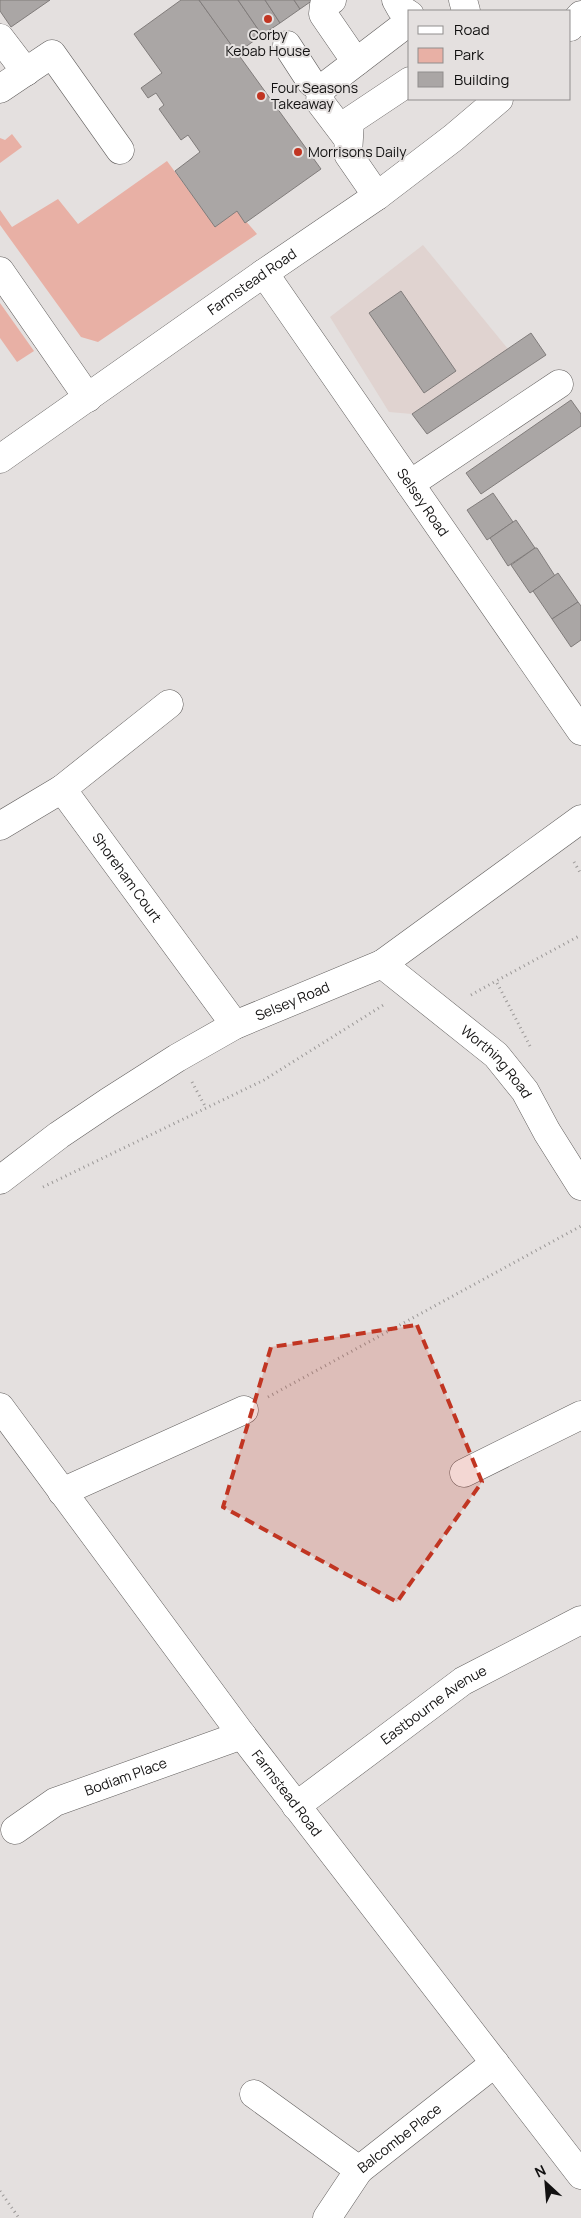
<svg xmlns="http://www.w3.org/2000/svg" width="581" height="2218" font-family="Manrope,sans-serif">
  <rect width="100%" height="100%" fill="#e4e0df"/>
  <polygon fill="#e0d3d0" points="423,245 508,349 412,414 389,412 330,317"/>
  <g fill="#e8b0a5">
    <polygon points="12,134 22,147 0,163 0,138 5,140"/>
    <polygon points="167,161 215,226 237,211 257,234 98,342 81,337 0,225 0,210 12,227 58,199 78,224"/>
    <polygon points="0,303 34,351 17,362 0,338"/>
  </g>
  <g fill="#aaa6a5" stroke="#807c7b">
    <polygon points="0,0 50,0 11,27 0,11"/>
    <polygon points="181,0 199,0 321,169 245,223 237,211 215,227 175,171 200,152 188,135 181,140 159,109 164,105 156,93 148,98 141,88 162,73 134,34"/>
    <polygon points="199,0 238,0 262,35 237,53"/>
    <polygon points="238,0 265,0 280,23 262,35"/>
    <polygon points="265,0 294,0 300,9 280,23"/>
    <polygon points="294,0 313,0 300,9"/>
    <polygon points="401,291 456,371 424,393 369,313"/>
    <polygon points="531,333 546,355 427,434 412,414"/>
    <polygon points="571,400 581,414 581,426 481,494 466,473"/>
    <polygon points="493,493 513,522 487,540 467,510"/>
    <polygon points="516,520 535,548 508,566 490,538"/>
    <polygon points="535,548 537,548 555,576 530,593 511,565"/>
    <polygon points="558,573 578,602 552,619 533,591"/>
    <polygon points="578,602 581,606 581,640 571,647 552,619"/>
  </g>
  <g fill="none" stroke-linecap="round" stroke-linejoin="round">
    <defs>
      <g id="minor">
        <polyline points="332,0 324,5 323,14 356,62"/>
        <polyline points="396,0 401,9 410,15"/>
        <polyline points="463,0 466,11"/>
        <polyline points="570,27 581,15"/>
        <polyline points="0,38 26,72"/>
        <polyline points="287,45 311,82 321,89"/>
        <polyline points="0,89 52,54 120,150"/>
        <polyline points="348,139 320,102 321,89 410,21"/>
        <polyline points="377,196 348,154 350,121 410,81"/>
        <polyline points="0,271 88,398"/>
        <path id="s1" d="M264,273L581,731"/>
        <path id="s2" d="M0,459L264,273L377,196L453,138L499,99"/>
        <polyline points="410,484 559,384"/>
        <polyline points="62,789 169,704"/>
        <path id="s3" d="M0,826L62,789L235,1025"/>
        <path id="s4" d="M382,964L496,1055L525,1091L547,1132L581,1186"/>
        <path id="s5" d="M0,1180L59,1135L108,1102L177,1058L235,1025L382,964L581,819"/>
        <path id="s6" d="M0,1407L242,1735L581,2175"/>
        <polyline points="464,1473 581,1415"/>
        <polyline points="62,1492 244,1410"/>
        <path id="s7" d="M296,1806L463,1681L581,1620"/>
        <path id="s8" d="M15,1830L55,1802L242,1735"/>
        <path id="s9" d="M254,2094L359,2170L495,2063"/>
        <polyline points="327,2218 359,2170"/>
      </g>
    </defs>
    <use href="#minor" stroke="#625f5e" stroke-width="29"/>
    <g stroke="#9a9796" stroke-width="3" stroke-dasharray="1 4" stroke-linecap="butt">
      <polyline points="574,862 581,874"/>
      <polyline points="471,995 496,981"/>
      <polyline points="530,1046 496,981 581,935"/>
      <polyline points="192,1082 206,1108"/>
      <polyline points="43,1187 264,1080 385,1004"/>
      <polyline points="268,1397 581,1226"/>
      <polyline points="0,2191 19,2218"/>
    </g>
    <use href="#minor" stroke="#fff" stroke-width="28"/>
  </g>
  <path fill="#c13522" fill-opacity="0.2" stroke="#c13522" stroke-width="4" stroke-dasharray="10 6" stroke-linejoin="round" d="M417,1325L482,1482L397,1602L223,1507L271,1347Z"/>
  <g fill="#c13522" stroke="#e4e0df" stroke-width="2">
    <circle cx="268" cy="19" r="5"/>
    <circle cx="261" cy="96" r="5"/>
    <circle cx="298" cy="152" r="5"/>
  </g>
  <g text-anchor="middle" stroke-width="4" stroke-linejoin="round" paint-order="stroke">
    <g font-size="14" fill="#121111" stroke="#e4e0df" text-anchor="start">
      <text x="268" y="40" text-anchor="middle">Corby<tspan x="268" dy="16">Kebab House</tspan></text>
      <text x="271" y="93">Four Seasons<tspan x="271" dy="16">Takeaway</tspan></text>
      <text x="308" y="157">Morrisons Daily</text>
    </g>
    <g font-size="14" fill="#121111" stroke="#e4e0df">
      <text dy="5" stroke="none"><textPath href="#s2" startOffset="308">Farmstead Road</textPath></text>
      <text dy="5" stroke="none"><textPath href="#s1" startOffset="279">Selsey Road</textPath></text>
      <text dy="5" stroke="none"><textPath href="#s3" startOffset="182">Shoreham Court</textPath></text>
      <text dy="5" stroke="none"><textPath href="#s5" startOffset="344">Selsey Road</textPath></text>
      <text dy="5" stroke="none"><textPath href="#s4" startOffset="151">Worthing Road</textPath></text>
      <text dy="5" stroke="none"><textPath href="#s7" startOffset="171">Eastbourne Avenue</textPath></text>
      <text dy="5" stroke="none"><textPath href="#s8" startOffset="124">Bodiam Place</textPath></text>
      <text dy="5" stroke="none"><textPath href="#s6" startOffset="481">Farmstead Road</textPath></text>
      <text dy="5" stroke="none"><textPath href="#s9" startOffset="181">Balcombe Place</textPath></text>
    </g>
  </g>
  <rect x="408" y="10" width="162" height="90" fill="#e4e0df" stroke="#908d8d"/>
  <rect x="418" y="26" width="25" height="8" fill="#ffffff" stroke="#908d8d"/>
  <text x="454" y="35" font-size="15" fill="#121111">Road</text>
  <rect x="418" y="48" width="25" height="15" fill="#e8b0a5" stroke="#908d8d"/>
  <text x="454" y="60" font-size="15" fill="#121111">Park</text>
  <rect x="418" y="72" width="25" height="15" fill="#aaa6a5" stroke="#908d8d"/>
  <text x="454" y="85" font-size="15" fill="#121111">Building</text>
  <g transform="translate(546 2183) rotate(334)" stroke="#e4e0df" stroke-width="4" paint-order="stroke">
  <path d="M0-4L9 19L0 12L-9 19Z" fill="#121111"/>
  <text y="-8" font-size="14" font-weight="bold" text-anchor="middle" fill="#121111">N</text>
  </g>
</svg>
